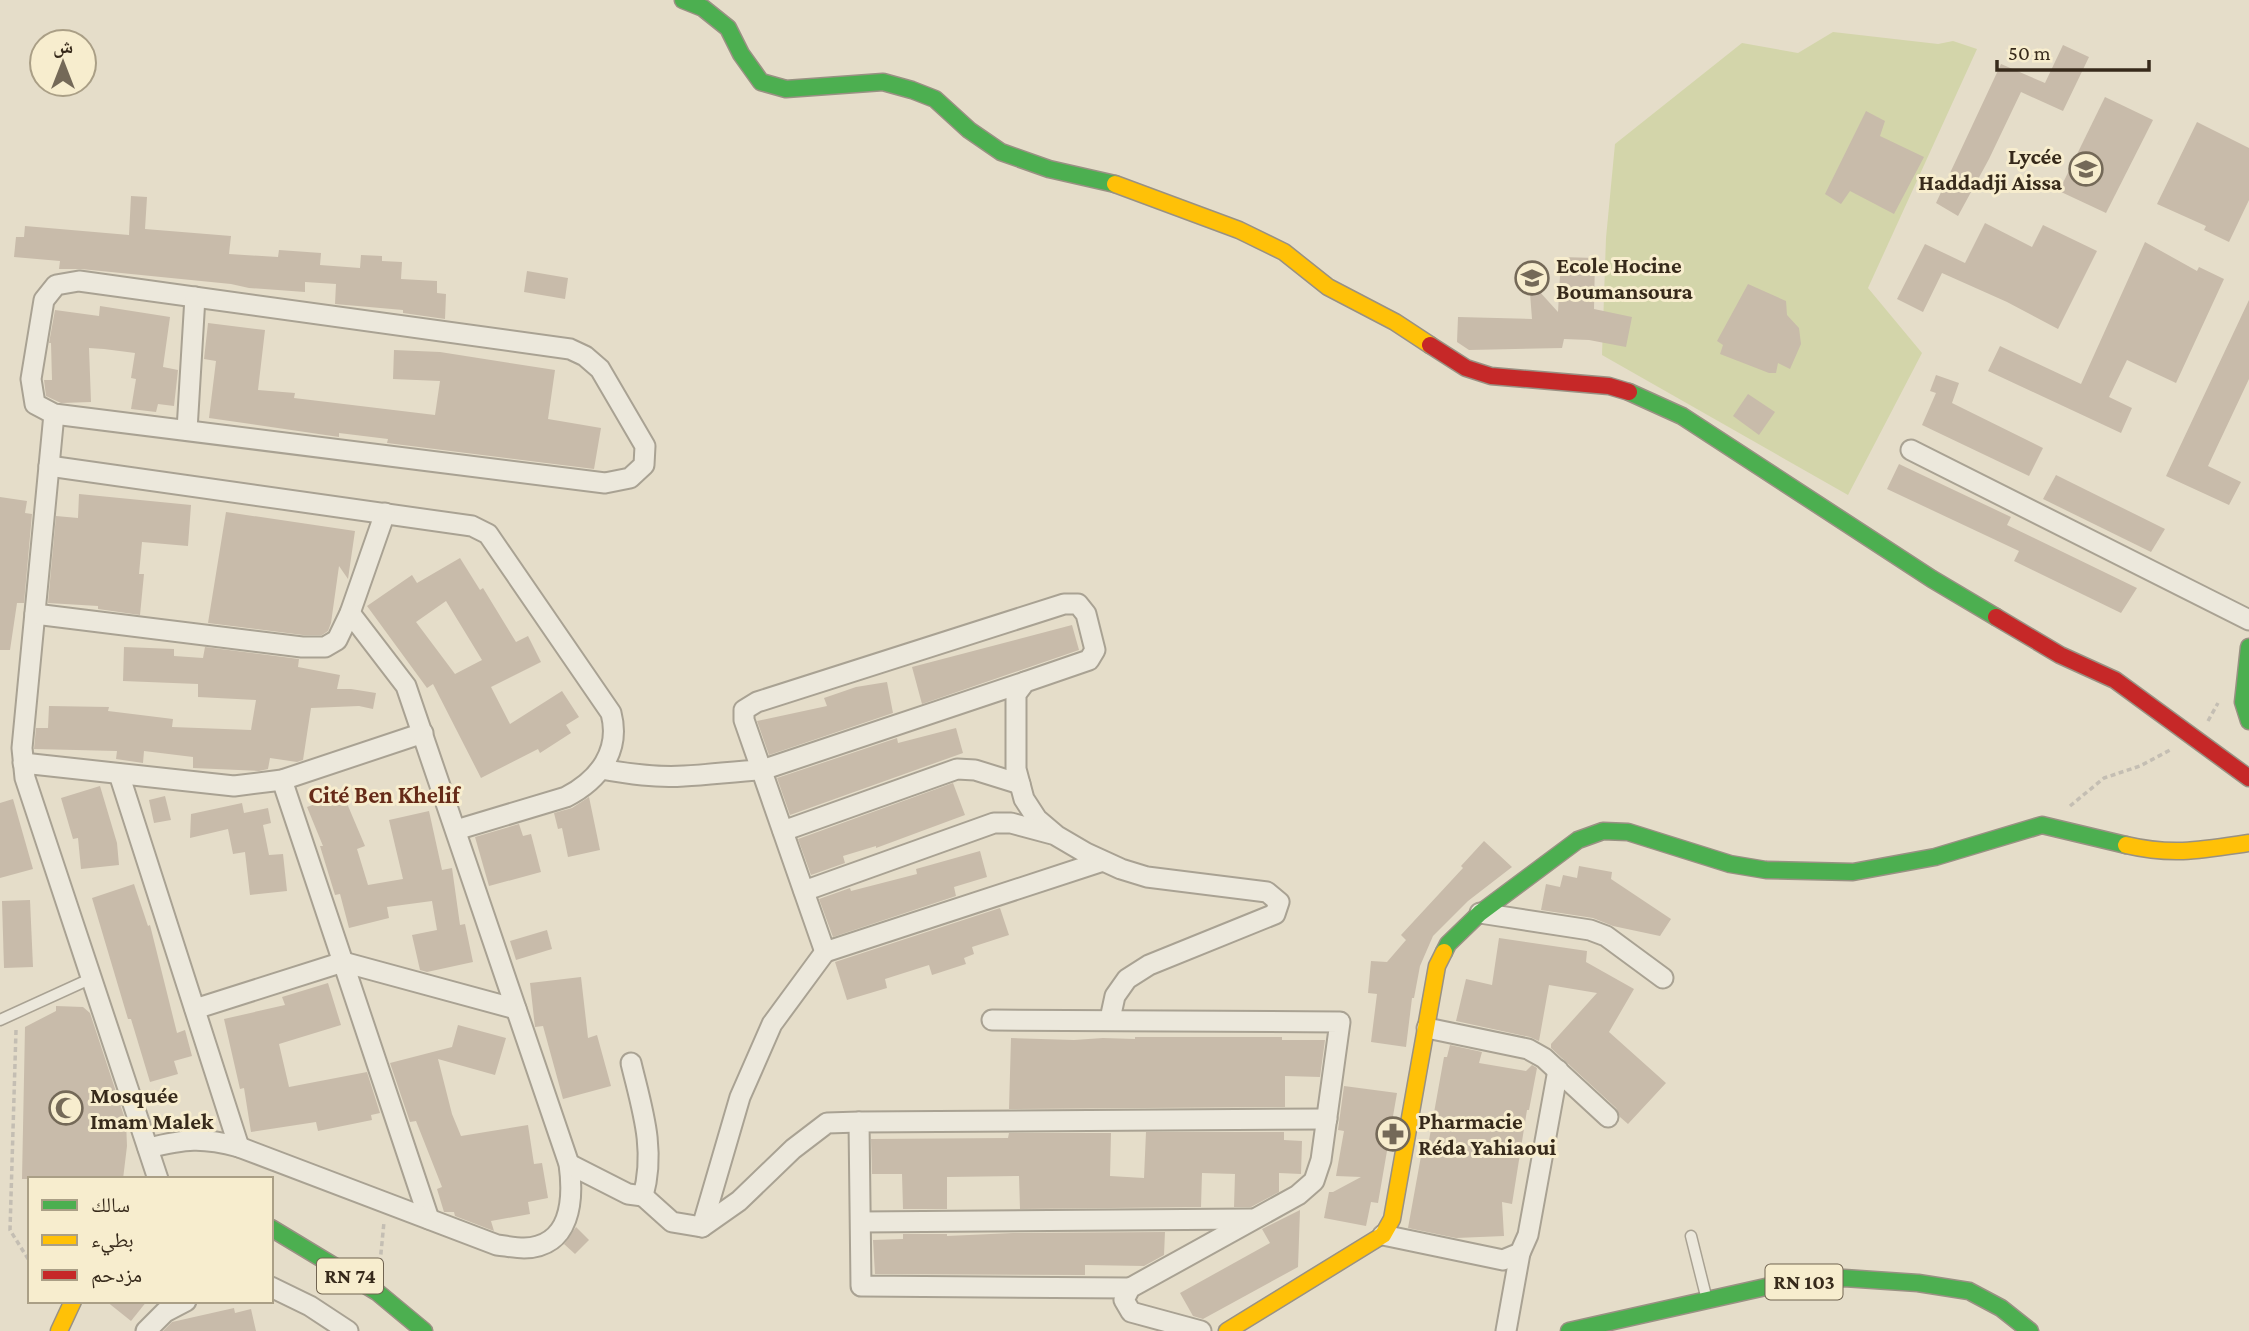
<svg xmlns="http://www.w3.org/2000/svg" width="2249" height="1331" font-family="'Crimson Pro','Noto Naskh Arabic',serif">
  <rect width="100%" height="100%" fill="#e5ddc9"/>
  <polygon fill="#d3d5aa" points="1833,32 1938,44 1953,41 1977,49 1868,288 1922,353 1848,495 1602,355 1606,238 1615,144 1742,43 1798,53"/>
  <g fill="#c8bbaa" fill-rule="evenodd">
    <polygon points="2063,45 2089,57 2063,111 2021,92 1989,159 1958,216 1936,203 2001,64 2045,83"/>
    <polygon points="2105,97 2153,120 2106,213 2059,191"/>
    <polygon points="1866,111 1885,121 1880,136 1924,157 1894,214 1850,191 1841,204 1825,194"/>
    <polygon points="2197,122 2249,148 2249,200 2229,242 2204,230 2206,226 2157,204"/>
    <polygon points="131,196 147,197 145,229 231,236 229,254 278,257 279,250 321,253 320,265 360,268 361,255 382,256 382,261 402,262 401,279 437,281 437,293 446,294 445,319 403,313 403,310 335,304 336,284 305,282 305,292 249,288 231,284 81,269 59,269 60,261 14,257 16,237 24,237 25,226 129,235"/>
    <polygon points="1985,223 2032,247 2043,225 2097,251 2058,329 2007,302 1942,273 1923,312 1897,299 1925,244 1965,263"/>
    <polygon points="2145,242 2197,271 2199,267 2224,279 2176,383 2127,360 2109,397 2132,408 2121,433 1988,371 2000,346 2081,384"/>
    <polygon points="1561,257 1595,258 1594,309 1632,317 1626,347 1589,340 1564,339 1562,348 1469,350 1457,342 1458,317 1532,319 1529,280 1558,312"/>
    <polygon points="527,271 568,278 565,299 524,292"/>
    <polygon points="1748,284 1786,301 1787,315 1799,328 1801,344 1790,369 1778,363 1776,373 1769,373 1720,354 1723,345 1717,341"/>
    <polygon points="2249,300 2249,379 2208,466 2241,482 2229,505 2166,476"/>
    <polygon points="100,306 170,317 163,367 178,370 174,406 158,404 156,412 131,409 136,379 131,378 135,353 104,349 89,348 91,402 61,403 46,396 44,380 52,380 51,343 49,343 55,310 99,316"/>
    <polygon points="208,323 265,330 258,390 295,393 294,398 435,415 440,381 393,379 394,350 440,352 555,370 548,419 601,428 594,469 387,443 388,439 339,433 339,437 209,418 216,361 204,359"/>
    <polygon points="1936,375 1959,383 1952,403 2043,448 2029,476 1922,425 1936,393 1930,391"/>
    <polygon points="1748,394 1775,412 1759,435 1733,416"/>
    <polygon points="1899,464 2011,517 2007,525 2137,588 2121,613 2014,561 2019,551 1887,489"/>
    <polygon points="2056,475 2165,529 2151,552 2043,499"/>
    <polygon points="79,494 191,505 188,546 142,542 139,574 144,574 140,615 98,609 98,606 48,603 56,516 78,518"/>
    <polygon points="0,497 27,501 25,513 32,514 24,603 17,603 10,650 0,650"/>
    <polygon points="226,512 355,531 348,579 339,566 331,623 328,631 322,635 303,635 208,623"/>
    <path d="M460,558L480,590L483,588L516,642L528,636L541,662L491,687L510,724L562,691L579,717L566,725L571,733L540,753L538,749L481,778L433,684L427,688L367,606L412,575L417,583ZM446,601L482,660L455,674L416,622Z"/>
    <polygon points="1072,625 1079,650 922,704 912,667"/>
    <polygon points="124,647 174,649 174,656 203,658 205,647 299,659 298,667 340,675 337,689 351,689 376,693 373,709 359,706 311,708 303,760 297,762 270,758 268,769 259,771 193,768 193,757 144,751 143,763 116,759 117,751 34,749 36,728 48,728 49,706 109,707 108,711 173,719 172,727 251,730 256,700 198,697 198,684 123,681"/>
    <polygon points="887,682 893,713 769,755 757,721 827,706 824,698 856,687"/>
    <polygon points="956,728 963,753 790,815 777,778 897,738 898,743"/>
    <polygon points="953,783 965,815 876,848 876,846 843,856 845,863 811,875 798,839"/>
    <polygon points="100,786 117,843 119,865 81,869 78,838 73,839 61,798"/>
    <polygon points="343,794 365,846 357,849 368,885 403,879 389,820 429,811 442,870 452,868 460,925 465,924 473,962 427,972 420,970 412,935 437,930 432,901 387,907 389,918 349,928 340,894 335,895 320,846 323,846 307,807"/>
    <polygon points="165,796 171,820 154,823 149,800"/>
    <polygon points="589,797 600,850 568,857 562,828 558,829 554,813 572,808"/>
    <polygon points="13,799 33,869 0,878 0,803"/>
    <polygon points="242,803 244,813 268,808 271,823 263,825 269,855 283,854 287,891 250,895 245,852 233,854 228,829 190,838 191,814"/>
    <polygon points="519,824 523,836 531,834 541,872 489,886 475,837"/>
    <polygon points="1484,841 1512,867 1468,901 1433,936 1420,966 1414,998 1412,998 1406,1047 1371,1042 1377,994 1368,993 1371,961 1387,962 1406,940 1401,935 1463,868 1461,866"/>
    <polygon points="980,851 987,877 954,887 956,896 833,937 819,899 850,888 851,891 917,874 916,869"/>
    <polygon points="1579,866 1612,872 1611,879 1671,919 1660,936 1613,926 1593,918 1541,910 1546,884 1560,887 1563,875 1577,878"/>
    <polygon points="134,884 148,926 150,925 177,1033 185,1030 192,1056 174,1061 178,1074 150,1082 131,1019 128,1019 92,898"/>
    <polygon points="30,900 33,967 4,968 2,901"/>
    <polygon points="1000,908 1009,935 972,947 974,954 964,958 966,964 932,975 929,965 885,979 887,988 847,1000 835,962"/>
    <polygon points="547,930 552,949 516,960 510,941"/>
    <polygon points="1499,938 1587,951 1586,962 1634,989 1609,1032 1666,1083 1628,1124 1620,1117 1616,1108 1551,1048 1551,1044 1597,993 1549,985 1539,1041 1530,1037 1456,1021 1466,979 1492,985"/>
    <polygon points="581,977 588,1038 597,1035 611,1086 563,1099 543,1026 535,1027 530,983"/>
    <polygon points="328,983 341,1025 279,1044 289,1087 367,1072 380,1113 371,1115 372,1120 318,1131 316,1122 251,1132 244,1088 240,1089 224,1019 285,1005 282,997"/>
    <polygon points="56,1006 83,1007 90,1013 126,1122 127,1146 123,1179 22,1179 25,1027 56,1011"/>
    <polygon points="458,1025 506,1038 495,1075 438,1059 452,1114 461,1136 528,1125 534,1164 542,1163 548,1198 528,1202 530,1214 491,1221 494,1231 455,1216 454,1212 444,1212 437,1189 442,1187 416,1121 410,1122 390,1063 452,1047"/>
    <polygon points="1135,1037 1282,1037 1282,1040 1325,1040 1320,1077 1285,1076 1285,1107 1009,1109 1011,1038 1074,1040 1103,1038 1135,1039"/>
    <polygon points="1450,1045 1482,1052 1479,1063 1526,1071 1532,1065 1537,1068 1529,1110 1527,1110 1512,1204 1502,1202 1504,1236 1456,1238 1408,1228 1423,1145 1428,1146 1444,1057 1447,1057"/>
    <polygon points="1344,1086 1397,1093 1378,1203 1371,1202 1366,1226 1324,1218 1329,1192 1333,1192 1361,1177 1336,1176 1344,1131 1338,1130"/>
    <polygon points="1146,1132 1284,1132 1284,1140 1302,1141 1301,1174 1279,1173 1279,1192 1251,1207 1234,1207 1235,1174 1202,1173 1201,1207 1020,1209 1019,1176 947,1177 947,1209 903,1209 902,1174 872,1174 871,1139 1008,1138 1009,1133 1111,1133 1110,1176 1144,1178"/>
    <polygon points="1300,1210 1298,1267 1203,1319 1193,1316 1180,1293 1270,1243 1262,1229"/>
    <polygon points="576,1227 589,1240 575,1254 564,1244"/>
    <polygon points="1165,1232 1164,1255 1144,1266 1085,1265 1085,1275 875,1274 873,1240 903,1239 903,1234 947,1234 947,1236 1013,1233"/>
    <polygon points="106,1301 147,1301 131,1321"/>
    <polygon points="234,1308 235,1313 251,1309 256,1331 163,1331 172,1322"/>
  </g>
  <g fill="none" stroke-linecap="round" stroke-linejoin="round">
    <defs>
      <g id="lane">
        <polyline points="0,1020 92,978"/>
        <polyline points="1691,1236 1706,1296"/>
      </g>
      <g id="street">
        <polygon points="79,281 570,349 585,356 600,369 645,446 644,465 630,478 605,483 54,414 35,404 31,379 44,300 56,285"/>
        <polyline points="54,414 22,748 25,778 158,1179"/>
        <polyline points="187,430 195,297"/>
        <polyline points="1911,450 2249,620"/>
        <path d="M49,466L472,526L488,534L611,713C621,751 599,780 566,797L456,830"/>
        <polyline points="35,614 302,647 325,647 337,640 350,613 385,513"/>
        <polyline points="23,763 234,786 282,780 423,733"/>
        <path d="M601,769C629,774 656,778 684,776C710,775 735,771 762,770L1025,682"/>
        <polyline points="119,774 239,1147"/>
        <polyline points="282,780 429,1219"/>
        <polyline points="783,831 957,769 975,770 1020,784"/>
        <polyline points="1103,861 825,952 744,720 744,710 757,702 1064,604 1078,604 1086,614 1095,650 1089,660 1025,682 1016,694 1016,769 1024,799 1037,819 1057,836 1086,853 1121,869 1147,877 1267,892 1279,902 1275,914 1149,965 1127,979 1115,996 1110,1019"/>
        <polyline points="804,891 994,823 1011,823 1052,834"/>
        <polyline points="1480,913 1590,930 1606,936 1663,978"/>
        <polyline points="195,1009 343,962 516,1009"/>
        <polyline points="992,1020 1340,1022 1321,1160 1314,1181 1298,1195 1130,1288 1124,1300 1131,1312 1201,1331"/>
        <polyline points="1427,1028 1528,1049 1544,1058 1608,1117"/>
        <path d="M148,1148C186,1139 201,1137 239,1147L497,1245C506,1246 515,1248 524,1248C571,1247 574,1200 569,1164L406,686L350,613"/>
        <path d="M569,1164L628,1194L643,1196C656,1149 642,1109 631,1063"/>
        <polyline points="643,1196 672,1222 702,1227 739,1201 793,1149 827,1123 859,1122"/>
        <polyline points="861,1222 1251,1219"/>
        <polyline points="702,1227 740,1097 772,1024 825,952"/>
        <polyline points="1383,1235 1503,1260 1520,1253 1528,1235 1558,1070"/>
        <polyline points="271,1287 310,1306 348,1331"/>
        <polyline points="1130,1288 861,1286 859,1122 1327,1119"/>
        <polyline points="146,1331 165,1312 186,1301"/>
        <polyline points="1506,1331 1520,1253"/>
      </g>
      <g id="fast">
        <polyline points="683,0 703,8 728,28 741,54 761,82 786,89 883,82 912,90 935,99 969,130 1001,152 1049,169 1115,184"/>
        <polyline points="1629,392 1682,416 1932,579 1996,617"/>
        <polyline points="2249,647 2243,702 2249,721"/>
        <polyline points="1444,952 1448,944 1480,913 1578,840 1603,831 1628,832 1730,864 1766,870 1853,872 1935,857 2042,825 2126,845"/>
        <polyline points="271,1228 377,1292 424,1331"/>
        <polyline points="1569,1331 1770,1286 1844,1278 1918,1283 1969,1291 2001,1308 2030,1331"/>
      </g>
      <g id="slow">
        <polyline points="1115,184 1239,230 1284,252 1328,287 1395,322 1430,345"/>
        <path d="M2126,845C2173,856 2202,850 2249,843"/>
        <polyline points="59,1331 73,1301"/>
        <polyline points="1227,1331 1383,1235 1392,1219 1437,966 1444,952"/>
      </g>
      <g id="jam">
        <polyline points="1430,345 1466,368 1491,376 1609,386 1629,392"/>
        <polyline points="1996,617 2060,655 2115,680 2249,778"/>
      </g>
    </defs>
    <use href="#lane" stroke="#a9a293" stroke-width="13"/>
    <use href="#street" stroke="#a9a293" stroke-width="23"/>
    <use href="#fast" stroke="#999183" stroke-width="19"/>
    <use href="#slow" stroke="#999183" stroke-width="19"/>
    <use href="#jam" stroke="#999183" stroke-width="19"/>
    <g stroke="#c4beb3" stroke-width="3.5" stroke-dasharray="5 3.5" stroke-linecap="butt">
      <polyline points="2208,721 2218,703"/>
      <polyline points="2070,806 2104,778 2140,766 2172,749"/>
      <polyline points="16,1030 10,1230 30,1262"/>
      <polyline points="380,1263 384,1222"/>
    </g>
    <use href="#lane" stroke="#ece8dc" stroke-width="10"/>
    <use href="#street" stroke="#ece8dc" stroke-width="19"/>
    <use href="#fast" stroke="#4caf50" stroke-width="16"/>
    <use href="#slow" stroke="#ffc107" stroke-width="16"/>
    <use href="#jam" stroke="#c62828" stroke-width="16"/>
  </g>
  <defs>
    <symbol id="school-ring" viewBox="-11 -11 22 22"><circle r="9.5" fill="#f7edce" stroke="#746958" stroke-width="1.5"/><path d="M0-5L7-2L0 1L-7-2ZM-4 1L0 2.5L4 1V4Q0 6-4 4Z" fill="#746958"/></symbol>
    <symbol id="mosque-ring" viewBox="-11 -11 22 22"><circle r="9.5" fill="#f7edce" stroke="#746958" stroke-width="1.5"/><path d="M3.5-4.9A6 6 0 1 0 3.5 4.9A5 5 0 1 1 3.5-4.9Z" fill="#746958"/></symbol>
    <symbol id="pharmacy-ring" viewBox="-11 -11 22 22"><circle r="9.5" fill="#f7edce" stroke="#746958" stroke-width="1.5"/><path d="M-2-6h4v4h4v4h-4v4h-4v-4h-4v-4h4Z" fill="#746958"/></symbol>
  </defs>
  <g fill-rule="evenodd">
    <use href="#school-ring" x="2067" y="150" width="38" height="38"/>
    <use href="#school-ring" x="1513" y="259" width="38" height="38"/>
    <use href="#mosque-ring" x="47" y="1089" width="38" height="38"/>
    <use href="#pharmacy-ring" x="1374" y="1115" width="38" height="38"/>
  </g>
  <g text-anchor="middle" stroke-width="6" stroke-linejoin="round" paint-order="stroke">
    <g fill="#f7edce" stroke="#716451" stroke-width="2">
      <rect x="317" y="1258.5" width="66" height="35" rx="5"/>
      <rect x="1765.5" y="1264.5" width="77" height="35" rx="5"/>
    </g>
    <g font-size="21" font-weight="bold" fill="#372a1b">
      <text x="350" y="1283">RN 74</text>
      <text x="1804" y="1289">RN 103</text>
    </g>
    <g font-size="23" font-weight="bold" fill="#372a1b" stroke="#f7edce" text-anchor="start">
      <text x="2062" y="164" text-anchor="end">Lycée<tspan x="2062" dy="26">Haddadji Aissa</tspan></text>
      <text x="1556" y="273">Ecole Hocine<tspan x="1556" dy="26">Boumansoura</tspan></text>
      <text x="90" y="1103">Mosquée<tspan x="90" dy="26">Imam Malek</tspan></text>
      <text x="1418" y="1129">Pharmacie<tspan x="1418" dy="26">Réda Yahiaoui</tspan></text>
    </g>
    <g font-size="24" font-weight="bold" fill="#662b18" stroke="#f7edce">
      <text x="384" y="803">Cité Ben Khelif</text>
    </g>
  </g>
  <rect x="28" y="1177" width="245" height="126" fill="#f7edce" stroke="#aa9f86" stroke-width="2"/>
  <rect x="42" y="1200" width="35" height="10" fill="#4caf50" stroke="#aa9f86" stroke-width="2"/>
  <text x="91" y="1212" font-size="21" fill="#372a1b">سالك</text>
  <rect x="42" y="1235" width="35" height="10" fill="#ffc107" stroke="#aa9f86" stroke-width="2"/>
  <text x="91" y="1247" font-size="21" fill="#372a1b">بطيء</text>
  <rect x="42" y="1270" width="35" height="10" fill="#c62828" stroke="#aa9f86" stroke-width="2"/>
  <text x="91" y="1282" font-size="21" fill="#372a1b">مزدحم</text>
  <g transform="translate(63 63)"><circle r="33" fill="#f7edce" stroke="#aa9f86" stroke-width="2"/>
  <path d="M0-5L12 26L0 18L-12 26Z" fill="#746958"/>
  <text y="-10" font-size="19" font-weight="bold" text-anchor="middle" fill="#372a1b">ش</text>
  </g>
  <path d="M1997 60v10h152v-10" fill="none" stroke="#372a1b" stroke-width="3.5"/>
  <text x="2008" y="60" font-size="21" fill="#372a1b" stroke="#f7edce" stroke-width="5" paint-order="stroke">50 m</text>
</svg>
